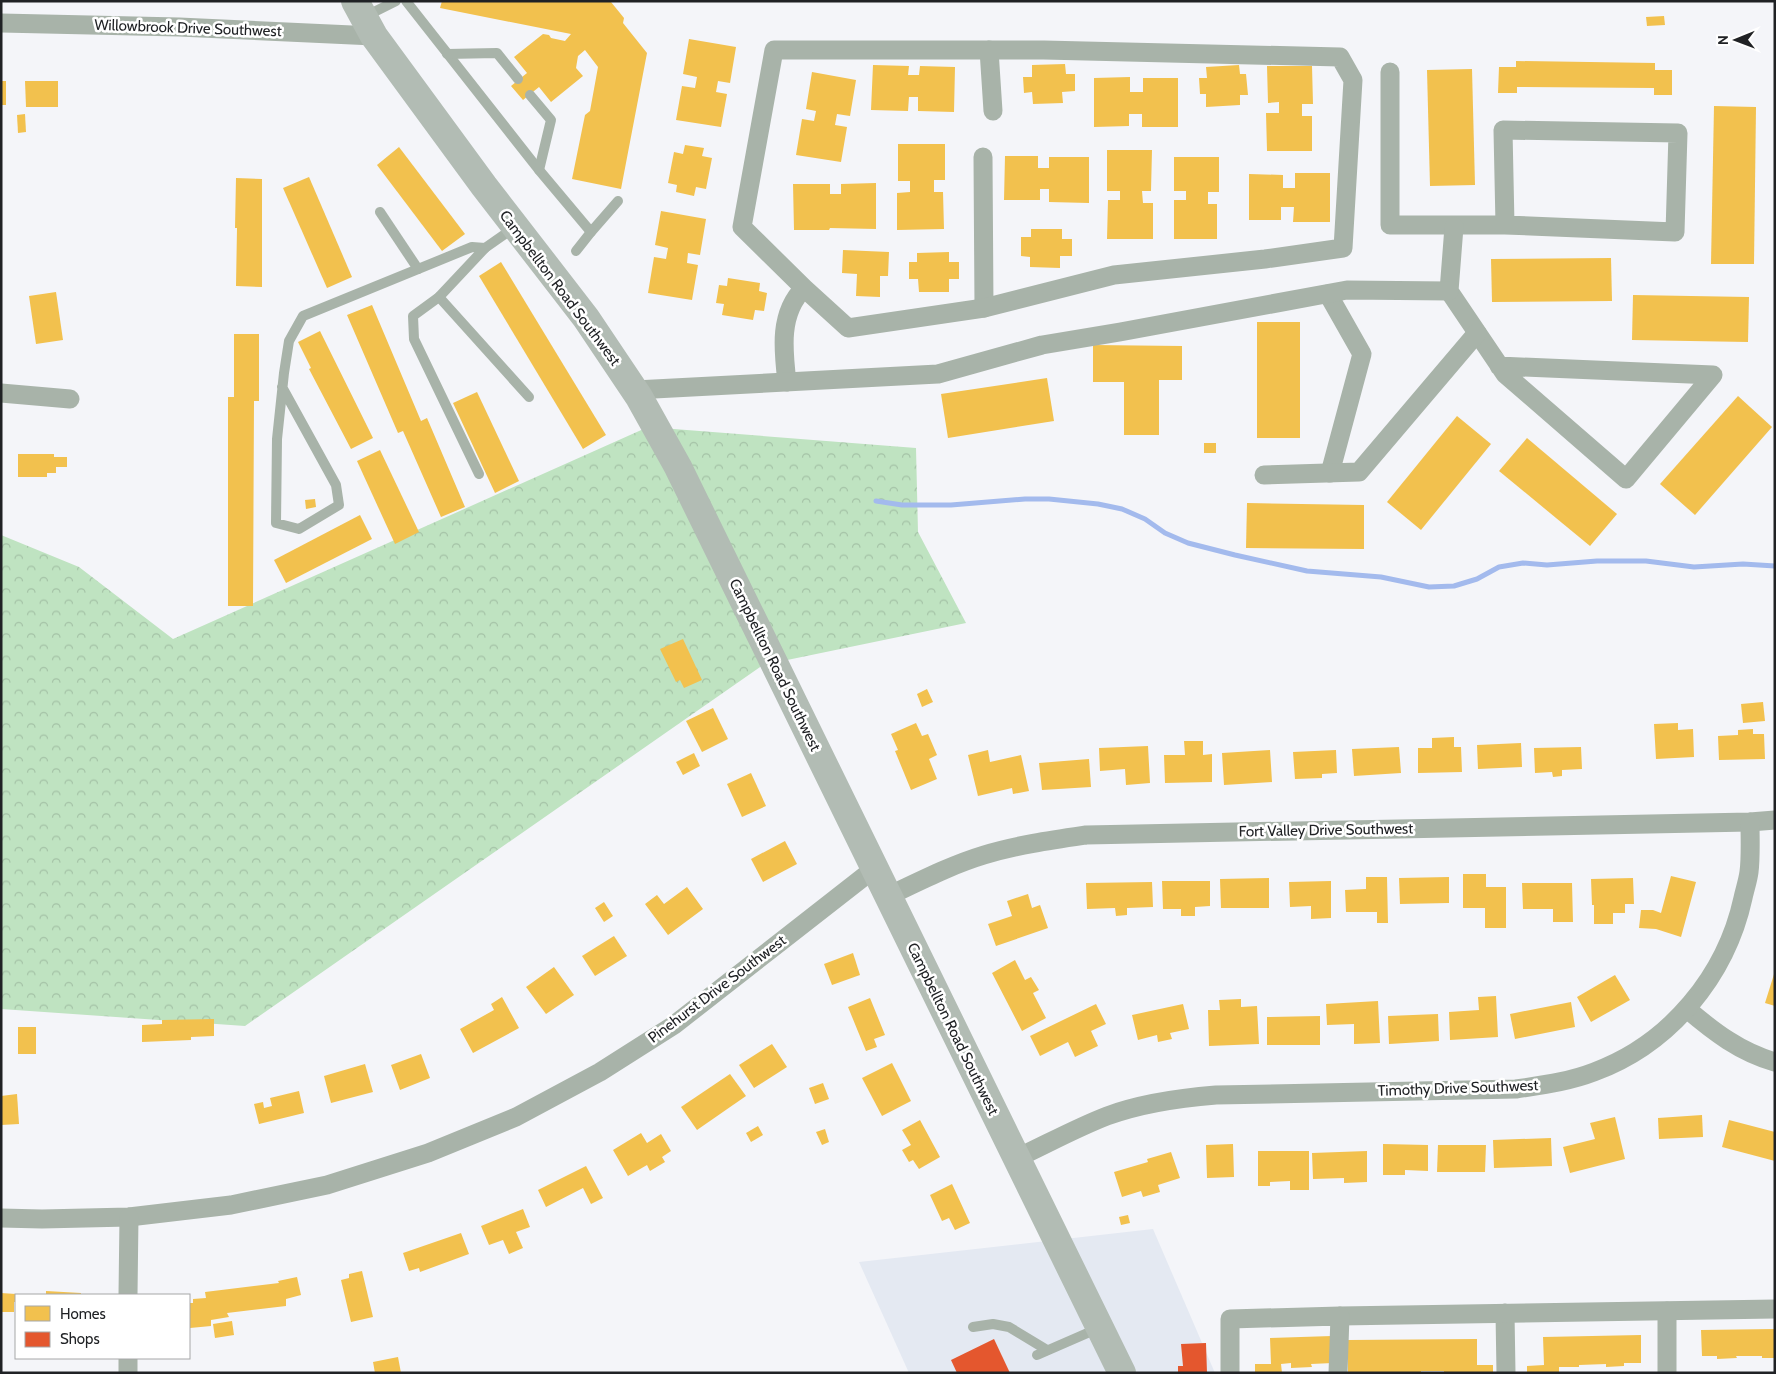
<svg xmlns="http://www.w3.org/2000/svg" width="1776" height="1374" font-family="Cabin,sans-serif">
  <defs>
    <pattern id="forest-crowns" width="20" height="18" patternUnits="userSpaceOnUse" patternTransform="scale(1.25)"><rect width="20" height="18" fill="#bfe3c1"/><path d="M2 6a3 3 0 1 1 6 0M12 15a3 3 0 1 1 6 0" fill="none" stroke="#a4c2a6"/></pattern>
  </defs>
  <rect width="100%" height="100%" fill="#f4f5f9"/>
  <polygon fill="#e4e9f2" points="1153,1229 1215,1373 909,1373 859,1262"/>
  <polygon fill="url(#forest-crowns)" points="648,427 916,448 918,532 966,623 763,665 245,1026 1,1009 1,535 79,567 173,639"/>
  <g fill="#f2c14e">
    <polygon points="442,1 611,2 624,18 623,23 647,53 621,189 572,179 585,115 590,111 598,67 585,50 578,56 576,68 583,76 551,102 539,87 523,100 511,86 527,73 514,57 543,34 549,35 551,38 565,41 571,34 440,8"/>
    <polygon points="1664,16 1665,25 1647,26 1646,17"/>
    <polygon points="689,39 736,47 730,83 718,81 716,92 727,94 721,127 676,120 682,86 695,88 697,77 683,74"/>
    <polygon points="1516,61 1655,63 1655,70 1672,70 1672,95 1654,95 1654,88 1517,87 1517,93 1498,93 1499,67 1516,67"/>
    <polygon points="1065,64 1066,74 1075,74 1075,91 1062,92 1063,103 1033,104 1032,92 1024,93 1023,77 1032,77 1032,65"/>
    <polygon points="873,65 909,66 908,75 919,75 920,66 955,67 954,112 918,111 918,97 909,97 908,111 871,110"/>
    <polygon points="1239,65 1240,74 1246,74 1248,95 1240,95 1240,105 1206,107 1206,94 1200,94 1199,78 1207,78 1206,67"/>
    <polygon points="1267,66 1312,66 1313,104 1302,104 1302,116 1312,116 1312,151 1267,151 1266,113 1279,113 1279,102 1268,103"/>
    <polygon points="1472,69 1475,185 1430,186 1427,70"/>
    <polygon points="812,72 856,80 850,116 837,114 835,125 847,127 841,162 796,155 802,119 814,121 816,111 806,109"/>
    <polygon points="1130,77 1130,92 1143,92 1143,78 1178,78 1178,127 1142,127 1142,114 1129,114 1129,126 1094,127 1094,78"/>
    <rect x="1" y="81" width="5" height="24"/>
    <polygon points="25,81 58,81 58,107 26,107"/>
    <polygon points="1714,106 1756,107 1754,264 1711,264"/>
    <polygon points="25,114 26,132 18,133 17,115"/>
    <polygon points="898,144 945,144 945,180 934,180 934,192 943,192 944,229 897,230 897,193 910,192 910,181 898,181"/>
    <polygon points="685,145 704,148 702,156 712,158 706,189 696,187 694,196 676,192 677,185 668,183 674,152 683,154"/>
    <polygon points="399,147 465,234 442,251 377,165"/>
    <polygon points="1107,150 1152,150 1151,191 1142,191 1143,203 1153,203 1153,239 1107,239 1108,200 1120,200 1120,191 1107,191"/>
    <polygon points="1005,156 1038,156 1038,168 1049,168 1049,157 1089,157 1089,203 1049,202 1049,189 1040,189 1040,200 1004,200"/>
    <polygon points="1174,157 1219,157 1219,192 1208,192 1208,204 1217,204 1217,239 1174,239 1174,200 1186,200 1186,191 1174,191"/>
    <polygon points="1295,173 1330,173 1330,222 1293,222 1294,207 1281,207 1281,220 1249,220 1249,174 1283,175 1283,188 1295,188"/>
    <polygon points="309,177 352,277 327,288 283,188"/>
    <polygon points="236,178 262,179 262,287 236,286 237,228 235,228"/>
    <polygon points="876,183 876,229 830,228 829,230 794,230 793,184 830,184 830,194 841,194 841,184"/>
    <polygon points="661,211 706,219 700,255 688,253 687,263 698,265 692,300 648,293 654,257 666,259 668,248 655,245"/>
    <polygon points="1031,229 1062,229 1062,239 1072,239 1072,256 1060,256 1060,268 1030,267 1030,257 1021,256 1021,237 1031,237"/>
    <polygon points="843,250 889,252 888,276 880,276 880,297 856,296 857,274 842,273"/>
    <polygon points="949,252 949,262 959,262 959,279 949,279 949,292 919,292 918,279 909,279 909,262 917,262 917,253"/>
    <polygon points="1611,258 1612,301 1492,302 1491,259"/>
    <polygon points="501,262 606,435 583,449 479,276"/>
    <polygon points="728,278 760,283 759,291 767,293 764,311 755,310 753,320 722,315 724,304 716,303 719,285 727,286"/>
    <polygon points="56,292 63,340 36,344 29,296"/>
    <polygon points="1633,295 1749,297 1748,342 1632,340"/>
    <polygon points="372,305 421,421 427,418 465,507 441,517 403,431 398,433 347,315"/>
    <rect x="1257" y="322" width="43" height="116"/>
    <polygon points="320,331 373,438 351,449 309,369 311,368 298,342"/>
    <polygon points="234,334 259,334 259,401 254,401 253,606 228,606 228,397 234,397"/>
    <polygon points="1093,345 1182,346 1182,380 1159,380 1159,435 1124,435 1124,382 1093,382"/>
    <polygon points="1047,378 1054,421 948,438 941,394"/>
    <polygon points="477,392 519,481 495,493 453,403"/>
    <polygon points="1738,396 1772,427 1695,515 1660,484"/>
    <polygon points="1457,416 1491,444 1421,530 1387,502"/>
    <polygon points="1527,438 1617,514 1590,546 1499,471"/>
    <rect x="1204" y="443" width="12" height="10"/>
    <polygon points="380,450 419,532 395,544 357,461"/>
    <polygon points="18,454 54,454 54,457 67,457 67,467 56,467 56,473 47,473 47,477 18,477"/>
    <polygon points="315,499 316,507 306,509 305,500"/>
    <polygon points="1247,503 1364,505 1364,549 1246,548"/>
    <polygon points="360,515 372,539 286,583 274,560"/>
    <polygon points="683,639 702,680 684,688 680,680 676,682 660,649"/>
    <polygon points="927,689 933,702 922,707 917,694"/>
    <polygon points="1763,702 1765,721 1743,723 1741,704"/>
    <polygon points="713,708 728,739 702,752 686,721"/>
    <polygon points="916,723 922,736 928,734 937,755 929,759 937,779 911,790 895,751 898,750 891,734"/>
    <polygon points="1678,723 1678,730 1693,729 1694,757 1656,759 1654,724"/>
    <polygon points="1753,729 1753,734 1764,734 1765,759 1719,760 1718,736 1738,735 1738,730"/>
    <polygon points="1454,737 1454,747 1461,747 1462,772 1418,773 1418,748 1432,748 1432,738"/>
    <polygon points="1184,741 1203,741 1203,755 1212,754 1212,782 1165,783 1164,755 1185,755"/>
    <polygon points="1521,743 1522,767 1478,769 1477,745"/>
    <polygon points="1148,746 1150,783 1126,785 1125,769 1100,771 1099,748"/>
    <polygon points="1399,747 1401,773 1354,776 1352,749"/>
    <polygon points="1581,747 1582,769 1562,770 1562,776 1553,777 1552,772 1535,773 1534,748"/>
    <polygon points="988,750 990,762 1021,755 1029,791 1013,794 1012,788 978,796 968,755"/>
    <polygon points="1270,750 1272,782 1224,785 1222,753"/>
    <polygon points="1336,750 1337,773 1322,774 1322,778 1295,779 1293,752"/>
    <polygon points="694,753 700,766 683,775 676,762"/>
    <polygon points="1089,759 1091,787 1042,790 1039,763"/>
    <polygon points="751,773 766,806 742,817 727,784"/>
    <polygon points="785,841 797,864 763,882 751,859"/>
    <polygon points="1463,874 1486,874 1486,887 1506,887 1506,928 1485,928 1485,908 1463,908"/>
    <polygon points="1671,876 1696,882 1681,937 1656,929 1639,928 1641,910 1653,910 1661,913"/>
    <polygon points="1366,877 1387,877 1388,923 1377,923 1377,912 1346,912 1345,890 1366,889"/>
    <polygon points="1449,877 1449,903 1400,904 1399,878"/>
    <polygon points="1269,878 1269,908 1221,908 1220,879"/>
    <polygon points="1633,878 1634,904 1625,904 1625,913 1613,913 1613,924 1594,924 1594,905 1592,905 1591,879"/>
    <polygon points="1162,881 1210,881 1210,906 1195,907 1195,916 1181,916 1181,909 1163,909"/>
    <polygon points="1331,881 1331,918 1311,919 1311,906 1290,907 1289,882"/>
    <polygon points="1152,882 1153,907 1127,908 1127,915 1116,916 1115,908 1087,909 1086,883"/>
    <polygon points="1522,883 1572,883 1573,922 1553,922 1553,909 1523,909"/>
    <polygon points="687,887 703,909 668,935 645,904 657,895 664,904"/>
    <polygon points="1028,894 1032,908 1040,905 1048,928 996,946 988,924 1012,916 1007,901"/>
    <polygon points="604,902 613,916 604,922 595,908"/>
    <polygon points="614,936 627,956 595,976 582,956"/>
    <polygon points="853,953 860,975 832,985 824,964"/>
    <polygon points="1015,960 1025,980 1031,977 1039,990 1033,993 1046,1018 1022,1031 992,973"/>
    <polygon points="554,967 574,995 546,1014 526,987"/>
    <polygon points="1775,971 1775,1006 1765,1003"/>
    <polygon points="1615,975 1630,1000 1591,1022 1577,997"/>
    <polygon points="1496,996 1498,1037 1450,1040 1449,1012 1479,1010 1478,997"/>
    <polygon points="502,997 519,1028 473,1053 460,1029 494,1010 491,1004"/>
    <polygon points="870,998 885,1035 874,1039 877,1047 866,1051 848,1007"/>
    <polygon points="1241,999 1241,1007 1257,1006 1259,1044 1209,1046 1208,1010 1220,1010 1219,1000"/>
    <polygon points="1378,1001 1380,1043 1354,1044 1354,1024 1327,1025 1326,1004"/>
    <polygon points="1571,1002 1575,1027 1515,1039 1510,1014"/>
    <polygon points="1096,1004 1106,1024 1091,1031 1098,1046 1075,1057 1068,1042 1040,1056 1030,1036"/>
    <polygon points="1183,1004 1189,1029 1170,1033 1172,1039 1158,1042 1157,1035 1138,1040 1132,1015"/>
    <polygon points="1438,1014 1439,1041 1389,1044 1388,1016"/>
    <polygon points="1320,1016 1320,1045 1267,1045 1267,1017"/>
    <polygon points="214,1019 214,1036 191,1037 191,1040 142,1042 142,1025 162,1024 162,1020"/>
    <rect x="18" y="1027" width="18" height="27"/>
    <polygon points="772,1044 787,1067 754,1088 739,1065"/>
    <polygon points="421,1054 430,1078 400,1090 391,1065"/>
    <polygon points="892,1063 911,1101 882,1116 862,1078"/>
    <polygon points="365,1064 373,1092 331,1103 324,1076"/>
    <polygon points="730,1074 746,1096 697,1130 681,1107"/>
    <polygon points="823,1083 829,1099 815,1104 809,1088"/>
    <polygon points="299,1091 304,1113 259,1124 254,1104 263,1102 264,1108 272,1106 270,1098"/>
    <polygon points="17,1094 19,1124 1,1125 1,1096"/>
    <polygon points="1702,1115 1703,1137 1659,1139 1658,1118"/>
    <polygon points="1615,1117 1625,1159 1570,1173 1563,1147 1595,1139 1590,1123"/>
    <polygon points="920,1120 940,1157 919,1169 913,1160 909,1162 902,1150 911,1145 902,1130"/>
    <polygon points="1729,1120 1775,1132 1775,1161 1722,1147"/>
    <polygon points="758,1126 763,1135 751,1142 746,1133"/>
    <polygon points="825,1129 829,1142 822,1145 816,1132"/>
    <polygon points="641,1133 647,1143 661,1134 671,1151 662,1157 665,1162 650,1171 647,1165 628,1176 613,1150"/>
    <polygon points="1551,1138 1552,1166 1494,1168 1493,1140"/>
    <polygon points="1233,1144 1234,1177 1207,1178 1206,1145"/>
    <polygon points="1383,1144 1428,1145 1428,1171 1405,1170 1405,1175 1383,1175"/>
    <polygon points="1438,1145 1486,1145 1485,1172 1437,1172"/>
    <polygon points="1258,1151 1309,1151 1309,1190 1290,1190 1290,1181 1270,1182 1270,1186 1258,1186"/>
    <polygon points="1367,1151 1367,1182 1344,1183 1344,1178 1313,1179 1312,1153"/>
    <polygon points="1171,1152 1180,1178 1158,1185 1160,1192 1143,1197 1141,1191 1122,1197 1114,1172 1148,1162 1147,1159"/>
    <polygon points="586,1166 603,1198 591,1204 583,1188 546,1207 538,1190"/>
    <polygon points="952,1184 970,1223 955,1230 949,1218 942,1221 930,1195"/>
    <polygon points="523,1209 530,1227 516,1232 523,1248 509,1254 503,1240 489,1245 481,1226"/>
    <polygon points="1128,1215 1130,1223 1121,1225 1119,1217"/>
    <polygon points="461,1233 469,1254 420,1272 419,1268 409,1271 403,1253"/>
    <polygon points="362,1271 373,1317 351,1322 341,1280 349,1278 349,1274"/>
    <polygon points="297,1277 301,1295 286,1299 286,1306 227,1313 229,1317 211,1320 211,1326 190,1328 189,1326 189,1303 193,1303 193,1299 206,1298 205,1292 279,1283 278,1281"/>
    <polygon points="46,1291 81,1293 81,1295 46,1295"/>
    <polygon points="1,1293 16,1294 16,1302 14,1302 14,1312 1,1312"/>
    <polygon points="232,1321 234,1335 215,1338 213,1324"/>
    <polygon points="1775,1329 1775,1358 1762,1358 1762,1356 1736,1356 1737,1358 1717,1359 1717,1356 1702,1356 1701,1330"/>
    <polygon points="1641,1335 1641,1363 1624,1363 1624,1366 1606,1367 1606,1364 1579,1365 1579,1367 1559,1367 1559,1373 1527,1373 1527,1366 1544,1365 1543,1337"/>
    <polygon points="1332,1336 1333,1363 1311,1364 1312,1367 1291,1368 1291,1363 1281,1364 1282,1373 1255,1373 1255,1364 1271,1364 1270,1338"/>
    <polygon points="1477,1339 1477,1365 1493,1365 1493,1373 1444,1373 1444,1371 1421,1371 1421,1373 1348,1372 1348,1340"/>
    <polygon points="398,1357 401,1373 375,1373 373,1362"/>
  </g>
  <g fill="#e4572e">
    <polygon points="994,1339 1010,1373 957,1373 951,1360"/>
    <polygon points="1206,1343 1207,1373 1178,1373 1178,1366 1183,1366 1181,1344"/>
  </g>
  <g fill="none" stroke-linecap="round" stroke-linejoin="round">
    <polyline stroke="#a3baed" stroke-width="5" points="876,501 902,505 951,505 1025,499 1049,499 1098,504 1122,509 1145,519 1165,533 1188,543 1235,555 1307,571 1381,577 1429,587 1454,586 1477,579 1499,567 1523,563 1547,565 1597,561 1646,561 1694,567 1743,564 1775,566"/>
    <g stroke="#a8b3a9" stroke-width="10">
      <polyline points="406,1 539,170 591,232 618,201"/>
      <polyline points="364,17 396,1"/>
      <polyline points="447,54 497,53 518,79"/>
      <polyline points="530,95 551,120 539,170"/>
      <polyline points="380,212 418,269"/>
      <polyline points="576,251 591,232"/>
      <polyline points="439,297 529,397"/>
      <polyline points="282,387 336,485 339,505 299,529 276,523 277,439 284,373 289,341 303,316 472,247 485,248"/>
      <polyline points="479,474 414,339 413,316 439,297 485,248 515,227"/>
      <polyline points="973,1327 993,1324 1009,1327 1047,1350"/>
      <polyline points="1037,1355 1099,1328"/>
    </g>
    <g stroke="#a8b3a9" stroke-width="19">
      <polyline points="1,23 179,27 374,36"/>
      <polyline points="989,50 993,111"/>
      <polyline points="1390,72 1390,225 1505,225 1675,232 1678,133 1503,130 1505,225"/>
      <polyline points="983,157 984,308"/>
      <polyline points="1454,227 1449,291 1505,374 1626,479 1713,375 1499,366"/>
      <polyline points="1328,294 1362,354 1330,473"/>
      <path d="M787,382C783,349 779,313 804,288L848,328L984,308L1114,275L1265,259L1343,248L1353,80L1340,57L1044,50H774L742,227L804,288"/>
      <polyline points="635,390 938,374 1042,345 1120,332 1347,290 1449,291"/>
      <polyline points="1,393 70,399"/>
      <polyline points="1264,475 1359,472 1477,333"/>
      <path d="M888,896C920,881 951,865 984,855C1017,845 1052,840 1086,835L1750,822L1775,820"/>
      <path d="M1687,1009C1714,1032 1740,1052 1775,1062"/>
      <path d="M1017,1158C1047,1144 1076,1128 1107,1116C1142,1103 1179,1098 1216,1095L1516,1089C1542,1085 1568,1082 1594,1072C1670,1044 1726,976 1743,898C1745,889 1748,880 1749,872C1751,856 1750,839 1750,822"/>
      <polyline points="1,1218 42,1219 129,1217 231,1205 327,1185 428,1153 516,1117 600,1072 674,1025 875,868"/>
      <polyline points="128,1295 129,1217"/>
      <polyline points="1505,1313 1506,1373"/>
      <polyline points="1340,1316 1775,1309"/>
      <polyline points="128,1373 128,1358"/>
      <polyline points="1230,1373 1230,1319 1340,1316 1338,1373"/>
      <polyline points="1667,1373 1667,1311"/>
    </g>
    <polyline stroke="#b2bcb4" stroke-width="28" points="355,1 374,36 484,186 586,318 639,397 678,467 1122,1373"/>
  </g>
  <g text-anchor="middle" stroke-width="5" stroke-linejoin="round" paint-order="stroke">
    <g font-size="15" fill="#202225" stroke="#fff">
      <text transform="translate(188 28) rotate(2)" y="5">Willowbrook Drive Southwest</text>
      <text transform="translate(560 288) rotate(53)" y="5">Campbellton Road Southwest</text>
      <text transform="translate(775 665) rotate(64)" y="5">Campbellton Road Southwest</text>
      <text transform="translate(1326 830) rotate(-1)" y="5">Fort Valley Drive Southwest</text>
      <text transform="translate(717 989) rotate(-37)" y="5">Pinehurst Drive Southwest</text>
      <text transform="translate(953 1029) rotate(64)" y="5">Campbellton Road Southwest</text>
      <text transform="translate(1458 1088) rotate(-2)" y="5">Timothy Drive Southwest</text>
    </g>
  </g>
  <rect width="1776" height="1374" fill="none" stroke="#202225" stroke-width="5"/>
  <rect x="15" y="1294" width="175" height="65" fill="#ffffff" stroke="#a6a7a8"/>
  <rect x="25" y="1306" width="25" height="15" fill="#f2c14e" stroke="#a6a7a8"/>
  <text x="60" y="1319" font-size="15" fill="#202225">Homes</text>
  <rect x="25" y="1332" width="25" height="15" fill="#e4572e" stroke="#a6a7a8"/>
  <text x="60" y="1344" font-size="15" fill="#202225">Shops</text>
  <g transform="translate(1736 40) rotate(269)" stroke="#ffffff" stroke-width="4" paint-order="stroke">
  <path d="M0-4L9 19L0 12L-9 19Z" fill="#202225"/>
  <text y="-8" font-size="14" font-weight="bold" text-anchor="middle" fill="#202225">N</text>
  </g>
</svg>
